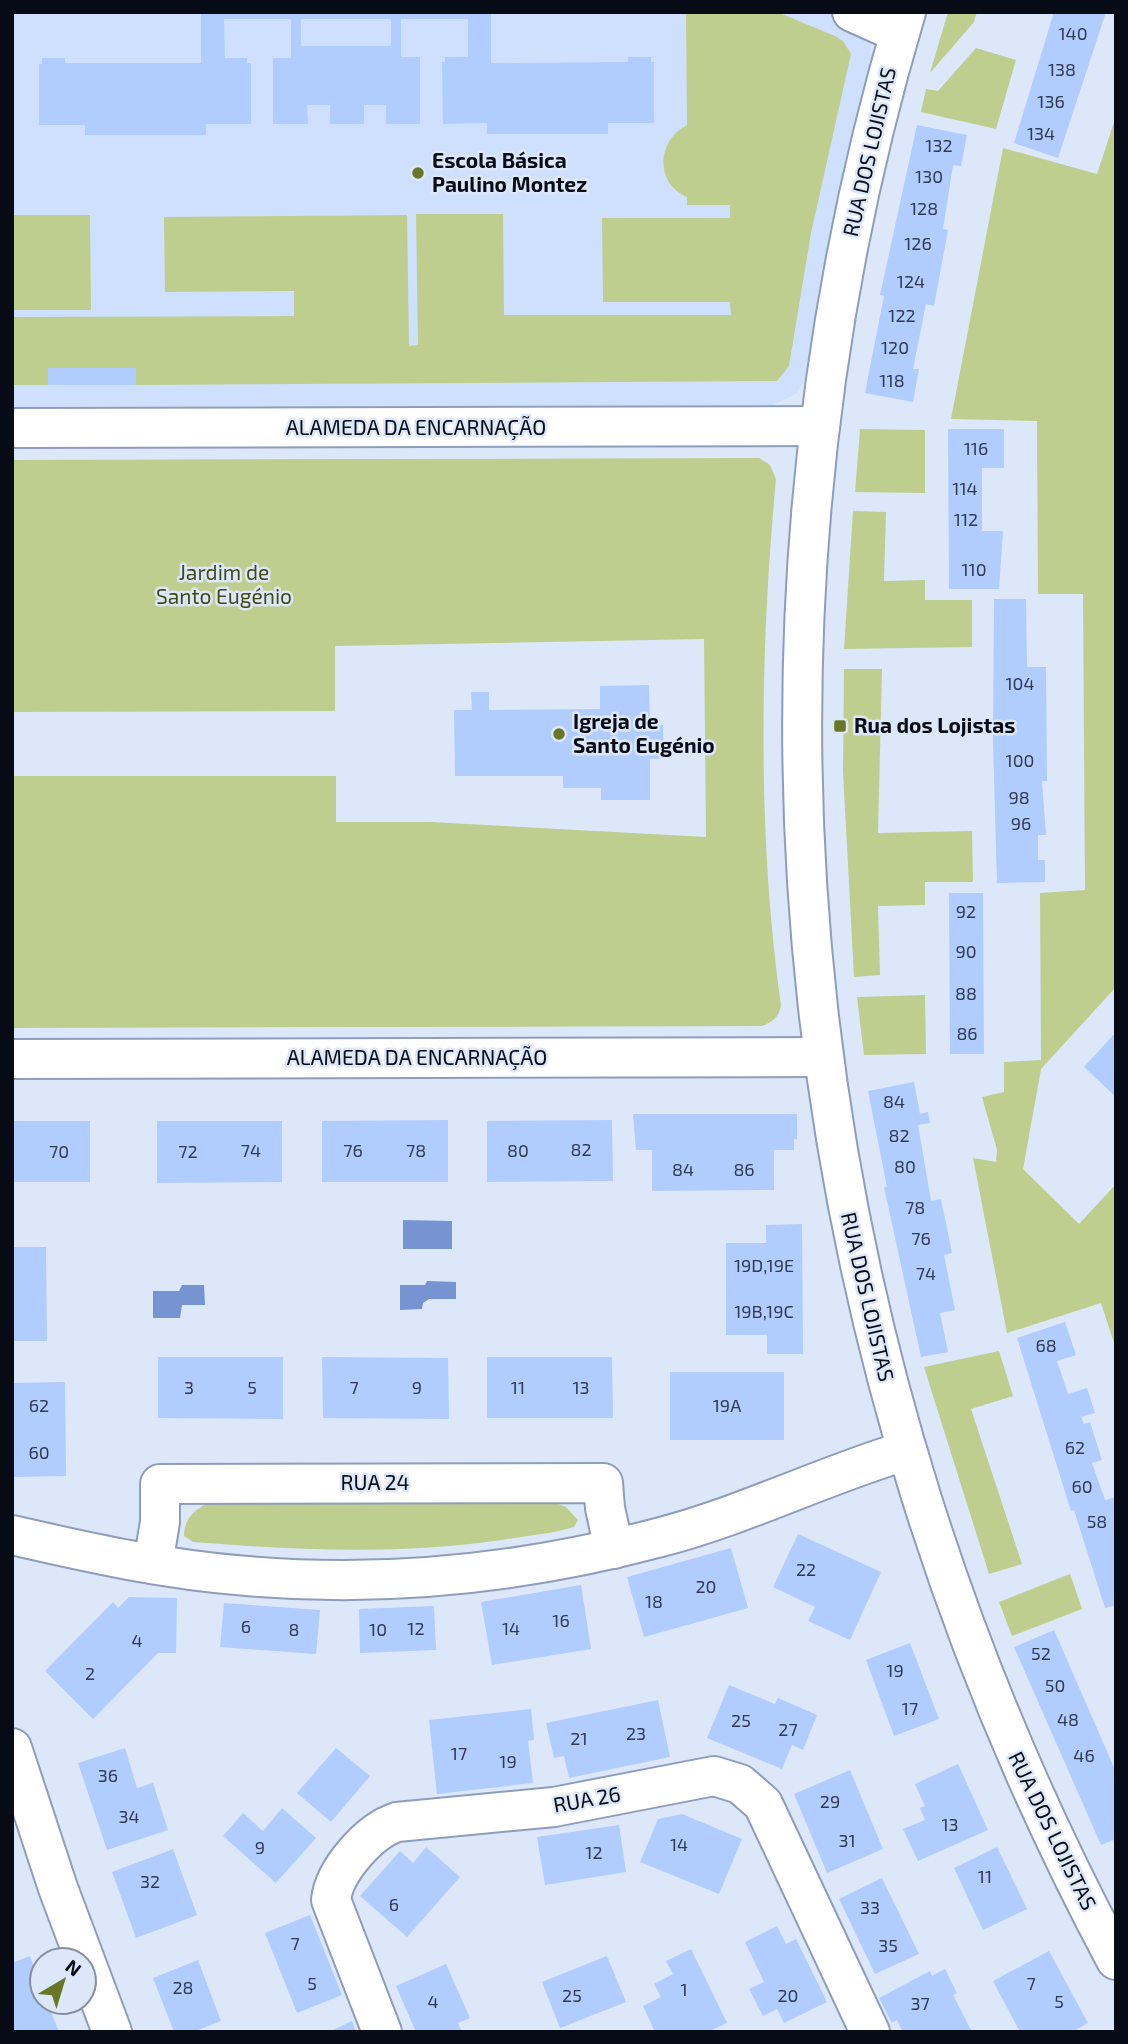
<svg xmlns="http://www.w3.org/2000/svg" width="1128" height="2044" font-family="'Exo 2',sans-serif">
  <rect width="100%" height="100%" fill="#dde7fa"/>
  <polygon fill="#cfe0fe" points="12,12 831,12 854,23 870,40 873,63 827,262 810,373 796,394 773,405 12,407"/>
  <g fill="#bece8e">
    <path d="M686,12H777L835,36L843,41L851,54L811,233L789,366L777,381L136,385V368L49,369L48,385H12V317L294,316V291L165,292L164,217L407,215L409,346L418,345L416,214H503L504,315H731L730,302H603L602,218H730V205H687V197C654,183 657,140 687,125Z"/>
    <polygon points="948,12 977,12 974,22 930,73"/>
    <polygon points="976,48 1016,60 996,129 921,112 926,89 938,91"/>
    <polygon points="1116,116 1116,987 1041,1069 1023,1169 1079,1224 1116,1184 1116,1349 1101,1303 1007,1333 973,1158 996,1162 997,1150 982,1097 1004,1092 1004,1062 1041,1060 1040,893 1085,890 1083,594 1038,594 1037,421 951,419 1003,148 1097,174"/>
    <polygon points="12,215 90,215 91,310 12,310"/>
    <polygon points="860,429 925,430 925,493 855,492"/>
    <path d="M759,458L770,465L776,479C760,648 757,837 781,1005C779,1017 773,1022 762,1026L12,1028V776H336V822H430L706,837L704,639L335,646V711L12,712V460Z"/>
    <polygon points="853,511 886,512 884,581 925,580 925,600 972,600 972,647 844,649"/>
    <polygon points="844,669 882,669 878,833 972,831 973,882 925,882 925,905 878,906 880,975 854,977 843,772"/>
    <polygon points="925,995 926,1054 864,1055 857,997"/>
    <polygon points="999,1351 1013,1396 971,1409 1022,1564 989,1574 924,1367"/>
    <path d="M553,1502L566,1507L578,1520L574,1527C551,1534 525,1536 501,1540C399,1555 295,1550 193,1542L184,1536C184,1519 194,1510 208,1503Z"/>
    <polygon points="1070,1574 1082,1609 1012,1636 999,1602"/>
  </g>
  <g fill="#7594d1">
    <polygon points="403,1220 452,1221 452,1249 403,1249"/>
    <polygon points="427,1281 456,1282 456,1299 429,1299 423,1303 422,1309 400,1310 400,1285 425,1285"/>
    <polygon points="182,1285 204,1285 205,1305 182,1305 180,1318 153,1318 153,1291 179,1291"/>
  </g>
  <g fill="#b1ccff" fill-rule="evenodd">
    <path d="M201,12H491V63L628,62V57H651V62H654V123H608V134H487V123L443,124L442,62H445V57H468V19H401V57H420V124H386V105H364V124H330V105H307L308,124H273V58H291V19H224L225,58H247V63H251V124H206V135H85V125H39V64H42V58H65V63H201ZM301,19H391V46H301Z"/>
    <polygon points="1054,12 1106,12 1058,158 1014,143"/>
    <polygon points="917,125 967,135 961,166 953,165 943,229 948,230 934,306 926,304 913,369 919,369 913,402 865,393 884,296 880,295"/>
    <rect x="48" y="368" width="88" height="17"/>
    <polygon points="948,429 1004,429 1004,468 982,468 982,531 1003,531 999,589 949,589"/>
    <polygon points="994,599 1026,599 1027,667 1046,667 1047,781 1042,781 1046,835 1038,835 1038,860 1045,860 1045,882 997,883 993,741"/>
    <polygon points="649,685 650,725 663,725 664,759 650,759 650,800 601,800 601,788 563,788 563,776 455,776 454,710 472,710 471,692 489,692 489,710 600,709 600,686"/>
    <polygon points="949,893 983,893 984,1054 950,1054"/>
    <polygon points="1116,1032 1116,1097 1084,1067"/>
    <polygon points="914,1082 920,1114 928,1112 930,1123 918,1125 931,1201 941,1199 944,1214 952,1253 944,1255 955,1310 940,1313 948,1352 921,1357 884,1187 887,1187 868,1091"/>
    <polygon points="633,1114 797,1114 797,1139 794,1139 794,1150 774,1150 774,1190 652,1191 652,1150 636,1150"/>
    <polygon points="448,1120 448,1182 322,1182 322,1121"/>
    <polygon points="612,1120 613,1181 487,1182 487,1121"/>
    <rect x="12" y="1121" width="78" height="61"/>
    <polygon points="157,1121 282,1121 282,1182 157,1183"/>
    <polygon points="802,1224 803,1354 767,1354 767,1335 726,1335 726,1243 766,1243 766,1225"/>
    <polygon points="12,1247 46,1247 47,1341 12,1341"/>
    <polygon points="1065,1322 1076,1355 1057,1361 1068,1394 1087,1388 1095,1413 1081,1417 1084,1424 1090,1422 1102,1460 1092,1463 1105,1500 1116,1497 1116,1605 1105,1608 1074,1510 1071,1511 1017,1338"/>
    <polygon points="158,1357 283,1357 283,1419 158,1418"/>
    <polygon points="322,1357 448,1358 449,1419 323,1418"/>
    <polygon points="487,1357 612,1357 613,1418 487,1418"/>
    <rect x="670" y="1372" width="114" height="68"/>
    <polygon points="65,1382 66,1476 12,1477 12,1383"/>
    <polygon points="798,1534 881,1572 850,1640 808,1621 815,1607 773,1587"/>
    <polygon points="731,1548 748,1608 644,1637 627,1577"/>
    <polygon points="581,1585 591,1649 492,1665 481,1602"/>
    <polygon points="129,1597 177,1598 176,1653 158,1653 93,1719 45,1671 113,1602 118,1608"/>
    <polygon points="224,1603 320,1610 316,1654 220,1647"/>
    <polygon points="434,1606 436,1650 360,1653 359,1609"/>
    <polygon points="1054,1630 1116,1772 1116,1839 1101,1845 1014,1647"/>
    <polygon points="910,1643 939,1719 894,1736 866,1660"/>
    <polygon points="729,1685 775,1704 778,1698 817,1715 803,1750 792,1745 782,1769 707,1738"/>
    <polygon points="658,1700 670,1757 569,1778 564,1756 554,1758 546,1723"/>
    <polygon points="531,1709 534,1740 528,1741 533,1783 437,1794 429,1720"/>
    <polygon points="125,1748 137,1788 153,1783 168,1830 107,1850 78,1763"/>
    <polygon points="336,1748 370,1776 331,1822 297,1793"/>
    <polygon points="958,1764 988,1830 918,1861 903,1829 925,1820 920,1808 925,1806 915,1784"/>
    <polygon points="850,1770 883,1849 827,1873 794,1794"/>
    <polygon points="282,1808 316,1838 276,1883 223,1836 243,1813 263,1831"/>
    <polygon points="682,1814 742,1839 719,1894 640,1862 658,1819"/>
    <polygon points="619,1825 626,1872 545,1885 537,1837"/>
    <polygon points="426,1847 460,1877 407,1937 360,1896 400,1851 413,1863"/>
    <polygon points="997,1847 1027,1909 983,1930 954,1868"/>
    <polygon points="173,1849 197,1915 136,1938 112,1872"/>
    <polygon points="882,1878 919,1954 875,1974 839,1899"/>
    <polygon points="310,1915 342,1995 297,2013 265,1933"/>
    <polygon points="777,1926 786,1944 796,1939 827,2002 784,2023 777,2009 763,2016 749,1989 764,1982 745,1942"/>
    <polygon points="691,1949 727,2023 707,2032 655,2032 643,2006 661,1997 654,1984 673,1974 666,1961"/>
    <polygon points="1049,1951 1088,2023 1072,2032 1020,2032 993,1981"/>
    <polygon points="30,1956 42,1989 42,2002 47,2002 59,2032 12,2030 12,1963"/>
    <polygon points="607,1956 626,2002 560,2028 542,1982"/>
    <polygon points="198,1960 221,2021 193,2032 174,2032 153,1978"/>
    <polygon points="446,1964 470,2018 458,2023 462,2032 416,2032 396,1986"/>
    <polygon points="945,1969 957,1993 953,1995 972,2032 903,2032 897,2020 892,2023 879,1998 930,1971 932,1976"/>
    <polygon points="352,2021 356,2032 329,2032"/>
  </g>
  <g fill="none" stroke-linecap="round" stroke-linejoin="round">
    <defs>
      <g id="minor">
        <polyline points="852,12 899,33"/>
        <path d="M906,12C711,665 796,1362 1116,1960"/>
        <polyline points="12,428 820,426"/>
        <polyline points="12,1059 823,1057"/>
        <path d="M12,1535C90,1553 167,1570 247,1576C386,1588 526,1573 661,1537C745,1515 822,1476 905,1451"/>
        <polyline points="153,1564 160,1522 160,1484 603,1483 605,1508 614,1549"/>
        <polyline points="12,1748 58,1888 112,2032"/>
        <path d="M382,2032L331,1900C334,1871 369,1831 397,1822L554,1807L714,1776L740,1784L763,1804L870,2032"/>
      </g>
    </defs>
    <use href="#minor" stroke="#8e9dbb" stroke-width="42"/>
    <use href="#minor" stroke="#fff" stroke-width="38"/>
  </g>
  <g fill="#677726" stroke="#dde7fa" stroke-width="2.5">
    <circle cx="418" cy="173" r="7"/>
    <rect x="833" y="719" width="14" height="14" rx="3.5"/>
    <circle cx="559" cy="734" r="7"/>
  </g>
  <g text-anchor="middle" stroke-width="5" stroke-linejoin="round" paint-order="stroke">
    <g font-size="18" fill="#313b50">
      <text x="1073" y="40">140</text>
      <text x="1062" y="76">138</text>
      <text x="1051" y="108">136</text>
      <text x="1041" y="140">134</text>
      <text x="939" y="152">132</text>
      <text x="929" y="183">130</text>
      <text x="924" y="215">128</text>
      <text x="918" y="250">126</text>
      <text x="911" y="288">124</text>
      <text x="902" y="322">122</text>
      <text x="895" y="354">120</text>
      <text x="892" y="387">118</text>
      <text x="976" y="455">116</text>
      <text x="965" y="495">114</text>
      <text x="966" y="526">112</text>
      <text x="974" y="576">110</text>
      <text x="1020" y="690">104</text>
      <text x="1020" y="767">100</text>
      <text x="1019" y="804">98</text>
      <text x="1021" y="830">96</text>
      <text x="966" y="918">92</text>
      <text x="966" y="958">90</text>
      <text x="966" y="1000">88</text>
      <text x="967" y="1040">86</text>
      <text x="894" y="1108">84</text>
      <text x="899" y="1142">82</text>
      <text x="581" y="1156">82</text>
      <text x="251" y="1157">74</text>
      <text x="353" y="1157">76</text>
      <text x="416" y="1157">78</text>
      <text x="518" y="1157">80</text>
      <text x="59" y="1158">70</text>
      <text x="188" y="1158">72</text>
      <text x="905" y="1173">80</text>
      <text x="683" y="1176">84</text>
      <text x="744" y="1176">86</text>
      <text x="915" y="1214">78</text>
      <text x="921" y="1245">76</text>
      <text x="764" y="1272">19D,19E</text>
      <text x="926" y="1280">74</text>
      <text x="764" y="1318">19B,19C</text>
      <text x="1046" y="1352">68</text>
      <text x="189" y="1394">3</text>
      <text x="252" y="1394">5</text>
      <text x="354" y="1394">7</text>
      <text x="417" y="1394">9</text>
      <text x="518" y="1394">11</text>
      <text x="581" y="1394">13</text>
      <text x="39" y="1412">62</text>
      <text x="727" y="1412">19A</text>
      <text x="1075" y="1454">62</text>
      <text x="39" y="1459">60</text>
      <text x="1082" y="1493">60</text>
      <text x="1097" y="1528">58</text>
      <text x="806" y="1576">22</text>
      <text x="706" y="1593">20</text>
      <text x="654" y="1608">18</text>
      <text x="561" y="1627">16</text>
      <text x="246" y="1633">6</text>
      <text x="416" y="1635">12</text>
      <text x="511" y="1635">14</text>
      <text x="294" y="1636">8</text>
      <text x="378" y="1636">10</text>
      <text x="137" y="1647">4</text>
      <text x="1041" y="1660">52</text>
      <text x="895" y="1677">19</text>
      <text x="90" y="1680">2</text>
      <text x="1055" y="1692">50</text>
      <text x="910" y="1715">17</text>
      <text x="1068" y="1726">48</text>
      <text x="741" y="1727">25</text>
      <text x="788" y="1736">27</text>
      <text x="636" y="1740">23</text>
      <text x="579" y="1745">21</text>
      <text x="459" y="1760">17</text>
      <text x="1084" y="1762">46</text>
      <text x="508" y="1768">19</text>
      <text x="108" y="1782">36</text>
      <text x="830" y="1808">29</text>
      <text x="129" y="1823">34</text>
      <text x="950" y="1831">13</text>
      <text x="847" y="1847">31</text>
      <text x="679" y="1851">14</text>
      <text x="260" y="1854">9</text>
      <text x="594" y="1859">12</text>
      <text x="985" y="1883">11</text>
      <text x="150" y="1888">32</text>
      <text x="394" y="1911">6</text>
      <text x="870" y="1914">33</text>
      <text x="295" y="1950">7</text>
      <text x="888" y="1952">35</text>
      <text x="312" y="1990">5</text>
      <text x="1031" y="1990">7</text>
      <text x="183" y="1994">28</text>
      <text x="684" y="1996">1</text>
      <text x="572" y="2002">25</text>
      <text x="788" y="2002">20</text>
      <text x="433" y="2008">4</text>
      <text x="1059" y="2008">5</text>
      <text x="920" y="2010">37</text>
    </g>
    <g font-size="21" fill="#060b15" stroke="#dde7fa">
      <text transform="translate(870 152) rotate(-77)" y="7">RUA DOS LOJISTAS</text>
      <text x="416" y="435">ALAMEDA DA ENCARNAÇÃO</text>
      <text x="417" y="1065">ALAMEDA DA ENCARNAÇÃO</text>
      <text transform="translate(867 1297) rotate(77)" y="7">RUA DOS LOJISTAS</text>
      <text x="375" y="1490">RUA 24</text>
      <text transform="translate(587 1800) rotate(-10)" y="7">RUA 26</text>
      <text transform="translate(1052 1831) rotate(64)" y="7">RUA DOS LOJISTAS</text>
    </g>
    <g font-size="21" font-weight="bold" fill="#060b15" stroke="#dde7fa" text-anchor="start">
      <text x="432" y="168">Escola Básica<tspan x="432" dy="24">Paulino Montez</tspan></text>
      <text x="573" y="729">Igreja de<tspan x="573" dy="24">Santo Eugénio</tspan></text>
      <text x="854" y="733">Rua dos Lojistas</text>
    </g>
    <g font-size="21" fill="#3f4a15" stroke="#dde7fa">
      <text x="224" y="580">Jardim de<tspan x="224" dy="24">Santo Eugénio</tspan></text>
    </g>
  </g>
  <rect width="1128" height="2044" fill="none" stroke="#060b15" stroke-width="28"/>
  <g transform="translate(63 1981) rotate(38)"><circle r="33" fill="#dde7fa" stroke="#878f9e" stroke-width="2"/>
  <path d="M0-5L12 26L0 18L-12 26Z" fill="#677726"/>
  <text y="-10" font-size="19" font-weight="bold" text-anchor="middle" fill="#060b15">N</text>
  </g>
</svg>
